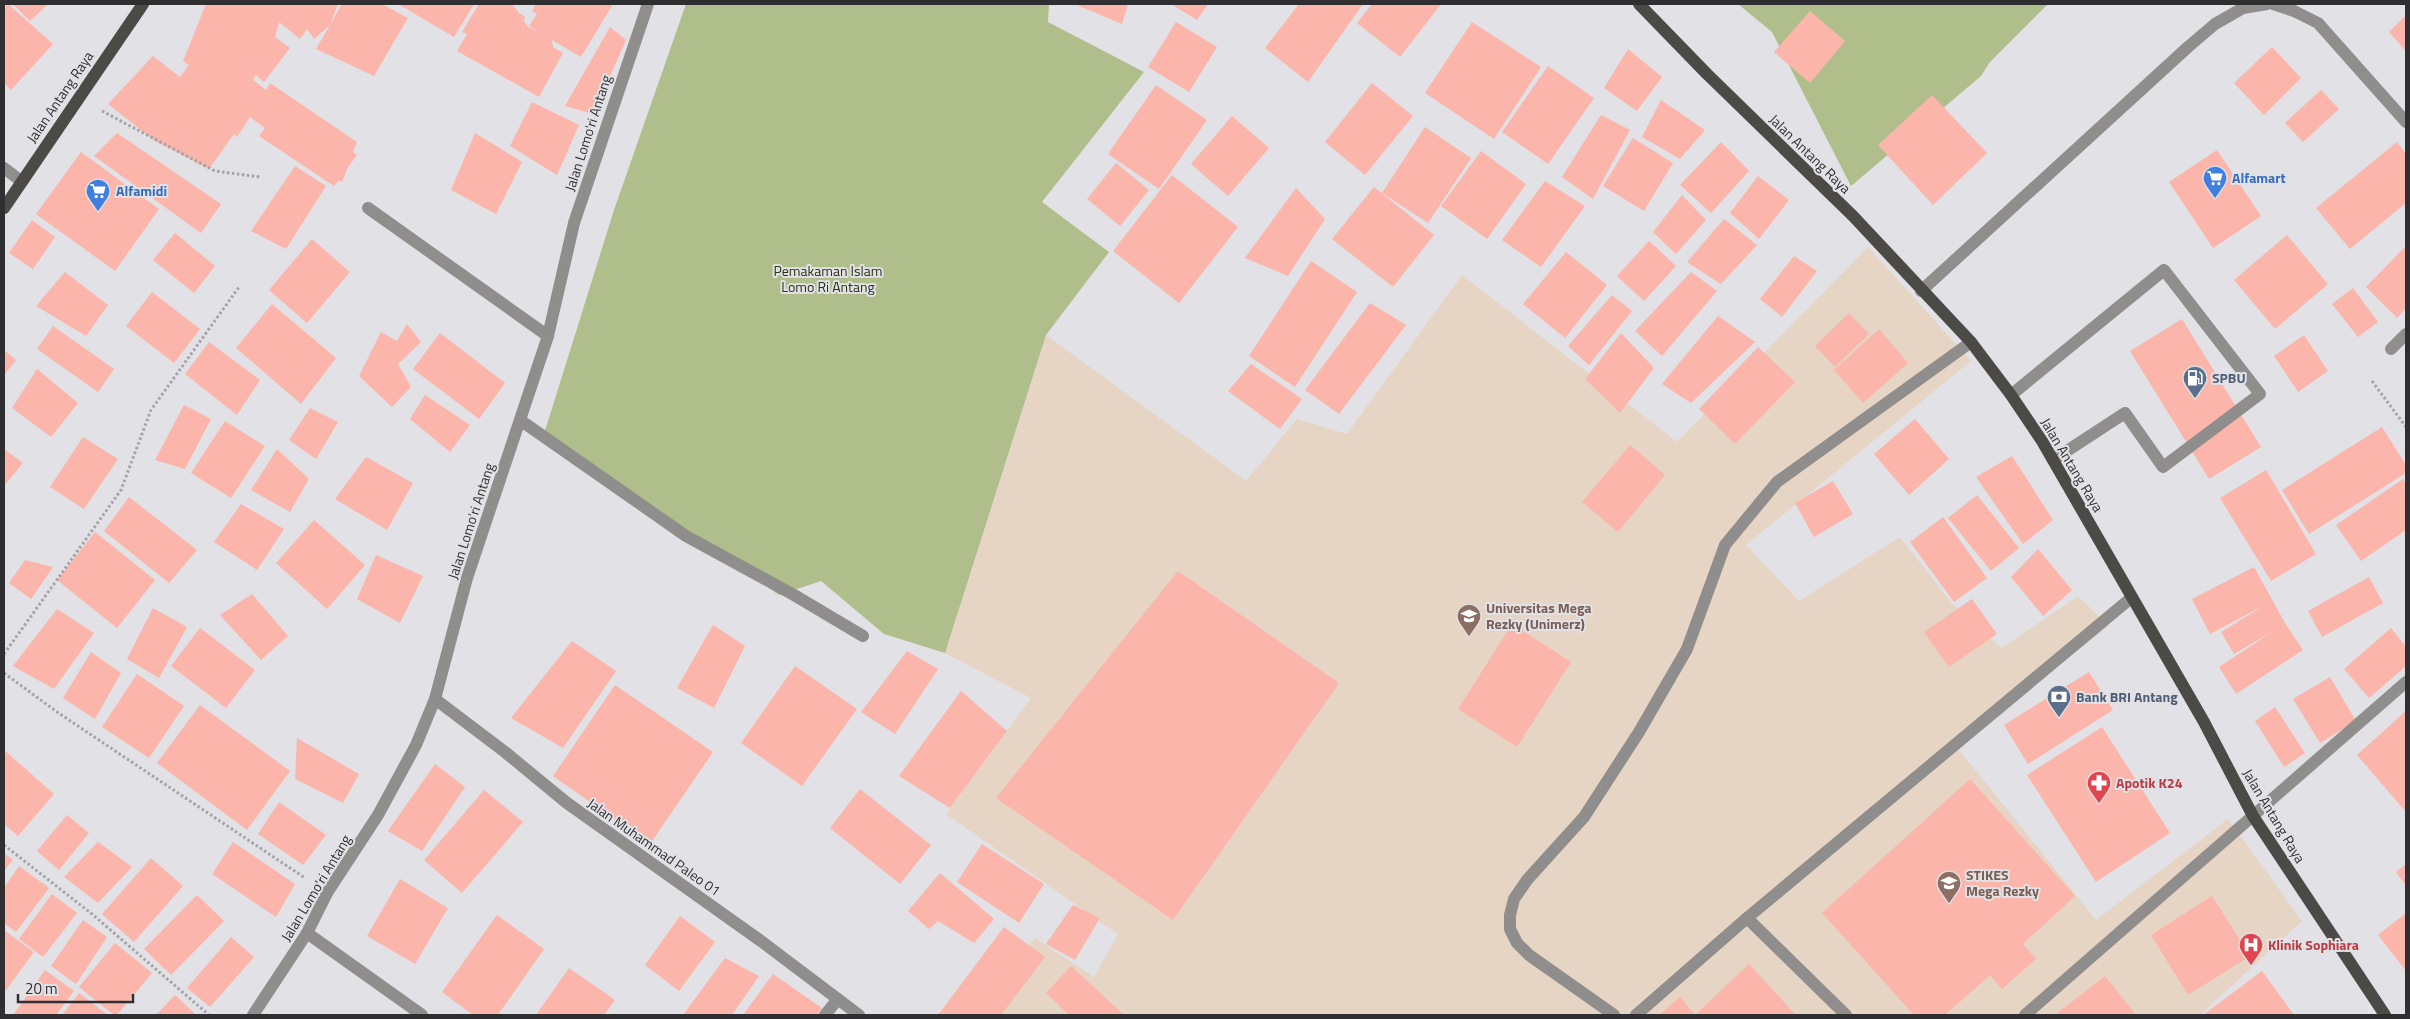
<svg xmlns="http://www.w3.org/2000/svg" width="2410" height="1019" font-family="'Titillium Web',sans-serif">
  <rect width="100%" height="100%" fill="#e1e1e6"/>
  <polygon fill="#e6d5c4" points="1868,247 1971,361 1746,545 1799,601 1900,537 1963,617 2002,648 2078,596 2109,626 1956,746 2096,920 2228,819 2302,921 2200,1015 981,1015 1035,938 1094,977 1118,934 946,814 1031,698 945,653 1046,335 1246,481 1297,419 1347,434 1462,275 1677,442"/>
  <g fill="#b0be8c">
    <polygon points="686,4 1049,4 1048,22 1144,72 1042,202 1109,252 1046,335 945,653 884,634 821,581 779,595 544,434 614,210"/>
    <polygon points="1738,4 2048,4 1990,62 1981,76 1851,186 1772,32"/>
  </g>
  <g fill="#fbb5ab">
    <polygon points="8,4 53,44 11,90 4,83 4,9"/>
    <polygon points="13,4 48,4 30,21"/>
    <polygon points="206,4 338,4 330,25 342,4 382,4 408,18 374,76 316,49 330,25 314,39 307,29 300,39 279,22 275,37 290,48 264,82 256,75 253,80 266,90 270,83 357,142 353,152 357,155 348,167 342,182 339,180 334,186 259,136 265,128 250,117 237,137 234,134 209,169 155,141 108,104 153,56 180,77 189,65 183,61"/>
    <polygon points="398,4 474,4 454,37"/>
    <polygon points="479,4 512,4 519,13 525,17 524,21 528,27 538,32 529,26 537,14 532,11 536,4 613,4 581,57 552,40 553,47 563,53 539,97 457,51 467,34 462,32"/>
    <polygon points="1079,4 1128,4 1122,24 1079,6"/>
    <polygon points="1171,4 1208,4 1197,20"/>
    <polygon points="1299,4 1363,4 1308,82 1265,48"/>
    <polygon points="1372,4 1441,4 1400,57 1357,23"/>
    <polygon points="1810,11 1845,41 1810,83 1774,52"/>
    <polygon points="2406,15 2406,51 2389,32"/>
    <polygon points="1176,22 1217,47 1189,92 1148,67"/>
    <polygon points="1472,22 1541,67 1494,139 1425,93"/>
    <polygon points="610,27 626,40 593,114 565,106"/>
    <polygon points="2272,47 2301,78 2264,115 2234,83"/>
    <polygon points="1628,49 1662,77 1637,111 1604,88"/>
    <polygon points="1548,66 1594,98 1548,164 1502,132"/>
    <polygon points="1372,83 1413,116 1365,175 1325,142"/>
    <polygon points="1156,85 1207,120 1159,189 1108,154"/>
    <polygon points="2321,90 2339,109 2303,142 2285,123"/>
    <polygon points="1932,95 1987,153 1933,205 1878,145"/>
    <polygon points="1661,100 1705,130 1680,159 1642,137"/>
    <polygon points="532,102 579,125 557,175 510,146"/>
    <polygon points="1601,115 1630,130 1593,199 1562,177"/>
    <polygon points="1232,116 1269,148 1228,196 1191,164"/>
    <polygon points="1425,127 1471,158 1428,223 1382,193"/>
    <polygon points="117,133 221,204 201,233 94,156"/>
    <polygon points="475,133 522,162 496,214 451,190"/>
    <polygon points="1633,138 1673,163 1644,211 1603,186"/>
    <polygon points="1721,142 1749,171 1711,213 1680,185"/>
    <polygon points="2397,142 2406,154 2406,203 2350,249 2316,208"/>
    <polygon points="2217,150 2261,216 2213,248 2169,182"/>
    <polygon points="1481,151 1526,184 1487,239 1441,206"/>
    <polygon points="81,152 159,209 115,271 36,214"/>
    <polygon points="1116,163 1149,190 1120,226 1087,199"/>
    <polygon points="295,166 326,186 286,249 251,231"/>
    <polygon points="1172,175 1238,227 1179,303 1113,251"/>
    <polygon points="1758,176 1789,200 1759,239 1730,213"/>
    <polygon points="1545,181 1585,206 1541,267 1502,240"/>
    <polygon points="1374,187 1434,235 1393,287 1332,239"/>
    <polygon points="1296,188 1325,219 1288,276 1245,258"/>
    <polygon points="1682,195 1706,220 1676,254 1653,232"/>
    <polygon points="1724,219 1757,245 1721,284 1687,262"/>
    <polygon points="32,220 55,237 33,269 9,253"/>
    <polygon points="175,233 215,266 194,293 153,260"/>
    <polygon points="2287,235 2328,284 2275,329 2234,280"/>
    <polygon points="312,239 350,272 307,323 269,290"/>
    <polygon points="1649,241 1676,266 1644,301 1617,276"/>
    <polygon points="2406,246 2406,308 2397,318 2366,287"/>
    <polygon points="1566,252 1607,285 1565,338 1523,304"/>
    <polygon points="1794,256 1817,271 1782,317 1760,299"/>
    <polygon points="1311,261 1357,292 1295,387 1249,356"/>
    <polygon points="65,272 108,305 86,336 36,306"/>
    <polygon points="1691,272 1717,291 1662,356 1635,331"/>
    <polygon points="2353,288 2378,322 2358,337 2332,304"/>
    <polygon points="152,292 200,329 174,363 126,326"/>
    <polygon points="1612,295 1632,311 1589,365 1568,346"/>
    <polygon points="1370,303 1406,325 1339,414 1305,390"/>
    <polygon points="272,304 336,358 301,404 236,348"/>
    <polygon points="1849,313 1869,334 1835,367 1815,346"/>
    <polygon points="1718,316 1755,342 1691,403 1662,384"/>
    <polygon points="2182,319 2261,447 2209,479 2130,351"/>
    <polygon points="407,324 421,342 398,364 411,387 392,407 359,376 381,332 397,341"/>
    <polygon points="53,326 114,369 98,392 37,349"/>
    <polygon points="1879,329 1908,363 1863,403 1834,370"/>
    <polygon points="440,333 505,383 479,419 413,369"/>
    <polygon points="1621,333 1654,368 1620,413 1585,379"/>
    <polygon points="2304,335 2328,371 2298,392 2274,356"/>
    <polygon points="209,342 260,380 237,415 185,374"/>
    <polygon points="1758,347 1795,382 1735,444 1699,409"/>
    <polygon points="4,350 16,360 4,375"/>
    <polygon points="1251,364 1302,399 1280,429 1228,391"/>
    <polygon points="37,369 78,403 51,437 12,408"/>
    <polygon points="425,395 470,425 450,452 410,419"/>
    <polygon points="184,405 211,419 185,469 155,460"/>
    <polygon points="310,408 338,422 316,459 289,440"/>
    <polygon points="1915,419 1949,459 1909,495 1874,454"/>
    <polygon points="225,421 265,446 231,498 191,473"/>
    <polygon points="2382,427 2406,465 2406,473 2309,534 2282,490"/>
    <polygon points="83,437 118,459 84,509 50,487"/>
    <polygon points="1630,445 1665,475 1618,532 1582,502"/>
    <polygon points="4,449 23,463 4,486"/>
    <polygon points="277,449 309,479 290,512 251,490"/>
    <polygon points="2012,456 2053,520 2023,544 1976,477"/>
    <polygon points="366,457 413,483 387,530 335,499"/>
    <polygon points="2266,470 2316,554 2271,581 2220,498"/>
    <polygon points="2403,479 2406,484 2406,530 2361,561 2336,525"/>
    <polygon points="1833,481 1853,514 1814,537 1795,503"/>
    <polygon points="1977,495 2019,548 1991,571 1948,518"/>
    <polygon points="129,497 197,550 169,583 104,531"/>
    <polygon points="241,504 284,529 257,570 214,542"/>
    <polygon points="1943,517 1987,578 1954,602 1910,542"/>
    <polygon points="314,520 365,565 327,609 276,563"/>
    <polygon points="95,532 155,580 117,628 57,580"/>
    <polygon points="2038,549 2072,590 2043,616 2011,577"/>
    <polygon points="376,555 423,576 400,623 357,599"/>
    <polygon points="25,560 53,567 31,599 9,583"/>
    <polygon points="2254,567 2285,623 2303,650 2236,694 2219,667 2275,630 2234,654 2221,632 2265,605 2210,634 2192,599"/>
    <polygon points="1178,571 1339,683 1173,920 996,798"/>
    <polygon points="2369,577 2383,603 2322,637 2308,611"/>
    <polygon points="252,594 288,636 261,660 220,615"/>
    <polygon points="1972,599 1997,634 1949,667 1924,632"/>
    <polygon points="153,608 187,627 159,678 127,659"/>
    <polygon points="57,609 94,633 54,689 13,666"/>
    <polygon points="1512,624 1571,662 1517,747 1458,709"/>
    <polygon points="713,625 745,646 714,708 677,688"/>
    <polygon points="200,628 255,670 226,708 171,666"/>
    <polygon points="2391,628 2406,647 2406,666 2369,698 2344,669"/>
    <polygon points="572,641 616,671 563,748 511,718"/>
    <polygon points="907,651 938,669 895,734 861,712"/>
    <polygon points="91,652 121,673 95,719 63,698"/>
    <polygon points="795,666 857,709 802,786 741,743"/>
    <polygon points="2089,672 2113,710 2028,764 2004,725"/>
    <polygon points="137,674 184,706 149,758 102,727"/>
    <polygon points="2330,677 2356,721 2320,743 2293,699"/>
    <polygon points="615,685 713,752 650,844 553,776"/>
    <polygon points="961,691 1007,731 950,808 899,776"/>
    <polygon points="200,705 290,771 247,830 157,763"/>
    <polygon points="2275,707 2305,753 2284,767 2255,721"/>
    <polygon points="2406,711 2406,812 2357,755"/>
    <polygon points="2102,727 2170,833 2096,882 2027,775"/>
    <polygon points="297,738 359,774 343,803 295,779"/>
    <polygon points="4,750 54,794 18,836 4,824"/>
    <polygon points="435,764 465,787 422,851 388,831"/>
    <polygon points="1970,779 2075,896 2023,944 2036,959 2002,989 1990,975 1945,1015 1914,1015 1822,913"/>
    <polygon points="860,789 931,845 900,884 830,828"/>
    <polygon points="484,790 523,822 462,893 424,860"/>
    <polygon points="279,802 326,835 303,865 258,834"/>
    <polygon points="67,815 89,833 59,870 37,851"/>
    <polygon points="98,842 132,867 98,903 64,877"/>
    <polygon points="233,842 295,884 276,917 212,874"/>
    <polygon points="982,844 1044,884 1019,923 957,882"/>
    <polygon points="4,853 13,860 4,871"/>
    <polygon points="151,858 183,886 134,942 102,914"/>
    <polygon points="2406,864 2406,886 2396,872"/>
    <polygon points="19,866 49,888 16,932 4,923 4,888"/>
    <polygon points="940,873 994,919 974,943 938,921 929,929 908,911"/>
    <polygon points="400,879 448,908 415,964 367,936"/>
    <polygon points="52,894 77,913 43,957 19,939"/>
    <polygon points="197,895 224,921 171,975 144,949"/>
    <polygon points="2212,896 2250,956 2188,995 2151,935"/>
    <polygon points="1073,905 1100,918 1075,960 1046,944"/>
    <polygon points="2406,913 2406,971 2378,935"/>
    <polygon points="497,915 544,949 498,1015 473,1015 442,992"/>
    <polygon points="680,916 715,942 679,991 645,965"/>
    <polygon points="83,920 107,937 76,984 51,966"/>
    <polygon points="1004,927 1045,957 1001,1015 938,1015"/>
    <polygon points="4,930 34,952 4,993"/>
    <polygon points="231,937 254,957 210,1007 187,988"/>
    <polygon points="115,943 152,973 117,1015 114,1015 79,987"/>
    <polygon points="725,958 759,976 732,1015 683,1015"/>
    <polygon points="1749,964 1796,1015 1695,1015"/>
    <polygon points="1071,966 1124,1015 1069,1015 1046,993"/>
    <polygon points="569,968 615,1000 604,1015 536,1015"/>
    <polygon points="45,970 74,991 56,1015 13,1015"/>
    <polygon points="2262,971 2294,1015 2203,1015"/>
    <polygon points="773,974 822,1008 817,1015 743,1015"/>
    <polygon points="2105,976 2136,1015 2055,1015"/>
    <polygon points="79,993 108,1015 62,1015"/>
    <polygon points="175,995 196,1015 156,1015"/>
    <polygon points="1680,997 1695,1015 1659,1015"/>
  </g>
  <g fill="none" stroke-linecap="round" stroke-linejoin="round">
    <g stroke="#a4a4a8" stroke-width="3" stroke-dasharray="2.5 2.5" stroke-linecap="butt">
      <polyline points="102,111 215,171 260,177"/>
      <polyline points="2372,381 2406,427"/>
      <polyline points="4,654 121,490 151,410 239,287"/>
      <polyline points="4,673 57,712 305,878"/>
      <polyline points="4,845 92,914 209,1015"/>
    </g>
    <g stroke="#8f8e8c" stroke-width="12">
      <polyline points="2273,4 2294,11 2318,23 2406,122"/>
      <polyline points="4,168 21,181"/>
      <polyline points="368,208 548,336"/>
      <polyline points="1921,291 2188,47 2215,24 2243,8 2267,4"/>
      <polyline points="2391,349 2406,334"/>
      <polyline points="2011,395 2164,270 2260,394 2163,467 2125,413 2053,460"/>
      <polyline points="520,420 686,536 794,595 863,636"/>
      <polyline points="435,699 505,752 567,803 761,941 859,1015"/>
      <polyline points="1747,918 1846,1015"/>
      <polyline points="307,933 422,1015"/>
      <polyline points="253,1015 307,933 327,893 378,815 416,745 435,699 467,578 548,336 574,223 648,4"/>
      <polyline points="825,1015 838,999"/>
      <polyline points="1614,1015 1529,955 1517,943 1510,929 1510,915 1514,899 1527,880 1584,817 1639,732 1687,649 1725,545 1777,482 1971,342"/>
      <polyline points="1636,1015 1747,918 2131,598"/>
      <polyline points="2025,1015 2406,682"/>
    </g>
    <g stroke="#4b4a47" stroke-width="12">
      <polyline points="1639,4 1707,74 1853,216 1971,342 2011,395 2042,441 2204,722 2253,816 2385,1015"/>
      <polyline points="4,208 143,4"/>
    </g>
  </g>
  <defs>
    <symbol id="supermarket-pin" viewBox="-11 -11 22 30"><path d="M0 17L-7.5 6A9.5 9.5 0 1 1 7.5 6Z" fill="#3f7fe0" stroke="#e1e1e6"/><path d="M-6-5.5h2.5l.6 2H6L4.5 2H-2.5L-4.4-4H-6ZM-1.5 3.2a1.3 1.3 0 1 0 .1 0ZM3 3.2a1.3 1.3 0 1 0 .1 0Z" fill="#fff"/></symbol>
    <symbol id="fuel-pin" viewBox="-11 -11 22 30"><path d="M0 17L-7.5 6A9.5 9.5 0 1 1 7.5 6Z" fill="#5c6f8a" stroke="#e1e1e6"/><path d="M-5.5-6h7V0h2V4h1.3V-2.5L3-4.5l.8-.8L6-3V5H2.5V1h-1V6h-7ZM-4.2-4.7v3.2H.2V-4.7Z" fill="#fff"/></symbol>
    <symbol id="university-pin" viewBox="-11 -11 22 30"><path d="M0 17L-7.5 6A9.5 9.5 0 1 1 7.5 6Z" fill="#8d6e63" stroke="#e1e1e6"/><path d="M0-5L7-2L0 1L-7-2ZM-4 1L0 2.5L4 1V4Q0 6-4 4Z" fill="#fff"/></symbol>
    <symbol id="bank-pin" viewBox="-11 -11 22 30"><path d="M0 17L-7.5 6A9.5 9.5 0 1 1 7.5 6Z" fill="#5c6f8a" stroke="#e1e1e6"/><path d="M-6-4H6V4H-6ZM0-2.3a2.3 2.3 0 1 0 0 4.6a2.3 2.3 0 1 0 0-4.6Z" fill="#fff"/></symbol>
    <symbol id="pharmacy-pin" viewBox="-11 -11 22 30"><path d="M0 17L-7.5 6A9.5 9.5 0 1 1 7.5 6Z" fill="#e0444e" stroke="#e1e1e6"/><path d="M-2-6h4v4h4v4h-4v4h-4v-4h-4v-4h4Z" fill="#fff"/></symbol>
    <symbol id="school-pin" viewBox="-11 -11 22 30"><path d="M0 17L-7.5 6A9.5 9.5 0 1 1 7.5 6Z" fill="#8d6e63" stroke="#e1e1e6"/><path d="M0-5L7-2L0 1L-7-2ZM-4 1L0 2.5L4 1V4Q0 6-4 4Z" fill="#fff"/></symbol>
    <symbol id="hospital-pin" viewBox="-11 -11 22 30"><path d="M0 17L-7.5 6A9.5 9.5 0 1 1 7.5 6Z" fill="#e0444e" stroke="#e1e1e6"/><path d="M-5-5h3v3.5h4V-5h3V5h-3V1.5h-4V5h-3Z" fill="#fff"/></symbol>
  </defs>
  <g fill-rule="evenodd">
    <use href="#supermarket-pin" x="2201" y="164" width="28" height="38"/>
    <use href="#supermarket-pin" x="84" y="177" width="28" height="38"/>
    <use href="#fuel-pin" x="2181" y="364" width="28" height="38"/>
    <use href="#university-pin" x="1455" y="602" width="28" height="38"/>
    <use href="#bank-pin" x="2045" y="683" width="28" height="38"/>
    <use href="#pharmacy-pin" x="2085" y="769" width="28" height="38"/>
    <use href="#school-pin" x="1935" y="869" width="28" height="38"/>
    <use href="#hospital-pin" x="2237" y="931" width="28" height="38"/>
  </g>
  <g text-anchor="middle" stroke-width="4" stroke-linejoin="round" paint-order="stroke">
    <g font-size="14" fill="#2f2f31" stroke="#e1e1e6">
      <text transform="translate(60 97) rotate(-56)" y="5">Jalan Antang Raya</text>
      <text transform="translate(588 133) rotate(-72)" y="5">Jalan Lomo'ri Antang</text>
      <text transform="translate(1810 154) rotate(44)" y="5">Jalan Antang Raya</text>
      <text transform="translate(2072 465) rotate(59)" y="5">Jalan Antang Raya</text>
      <text transform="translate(471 521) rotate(-72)" y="5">Jalan Lomo'ri Antang</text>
      <text transform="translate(2274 816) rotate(59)" y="5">Jalan Antang Raya</text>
      <text transform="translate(654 847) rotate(35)" y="5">Jalan Muhammad Paleo 01</text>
      <text transform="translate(316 888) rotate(-59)" y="5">Jalan Lomo'ri Antang</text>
    </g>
    <g font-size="14" font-weight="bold" fill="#366cbe" stroke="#e1e1e6" text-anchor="start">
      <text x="2232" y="183">Alfamart</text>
      <text x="116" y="196">Alfamidi</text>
    </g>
    <g font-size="14" fill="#2b3312" stroke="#e1e1e6">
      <text x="828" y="276">Pemakaman Islam<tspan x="828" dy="16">Lomo Ri Antang</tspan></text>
    </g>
    <g font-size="14" font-weight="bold" fill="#4e5e75" stroke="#e1e1e6" text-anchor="start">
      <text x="2212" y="383">SPBU</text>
      <text x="2076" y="702">Bank BRI Antang</text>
    </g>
    <g font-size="14" font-weight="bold" fill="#785e54" stroke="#e1e1e6" text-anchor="start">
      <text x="1486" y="613">Universitas Mega<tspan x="1486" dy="16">Rezky (Unimerz)</tspan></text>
      <text x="1966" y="880">STIKES<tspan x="1966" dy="16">Mega Rezky</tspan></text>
    </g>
    <g font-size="14" font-weight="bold" fill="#be3a42" stroke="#e1e1e6" text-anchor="start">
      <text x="2116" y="788">Apotik K24</text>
      <text x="2268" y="950">Klinik Sophiara</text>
    </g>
  </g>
  <rect width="2410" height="1019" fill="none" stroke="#2f2f31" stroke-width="10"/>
  <path d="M18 994v8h115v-8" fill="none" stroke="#2f2f31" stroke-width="2.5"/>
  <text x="25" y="994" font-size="15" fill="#2f2f31" stroke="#e1e1e6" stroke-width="4" paint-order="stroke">20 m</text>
</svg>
